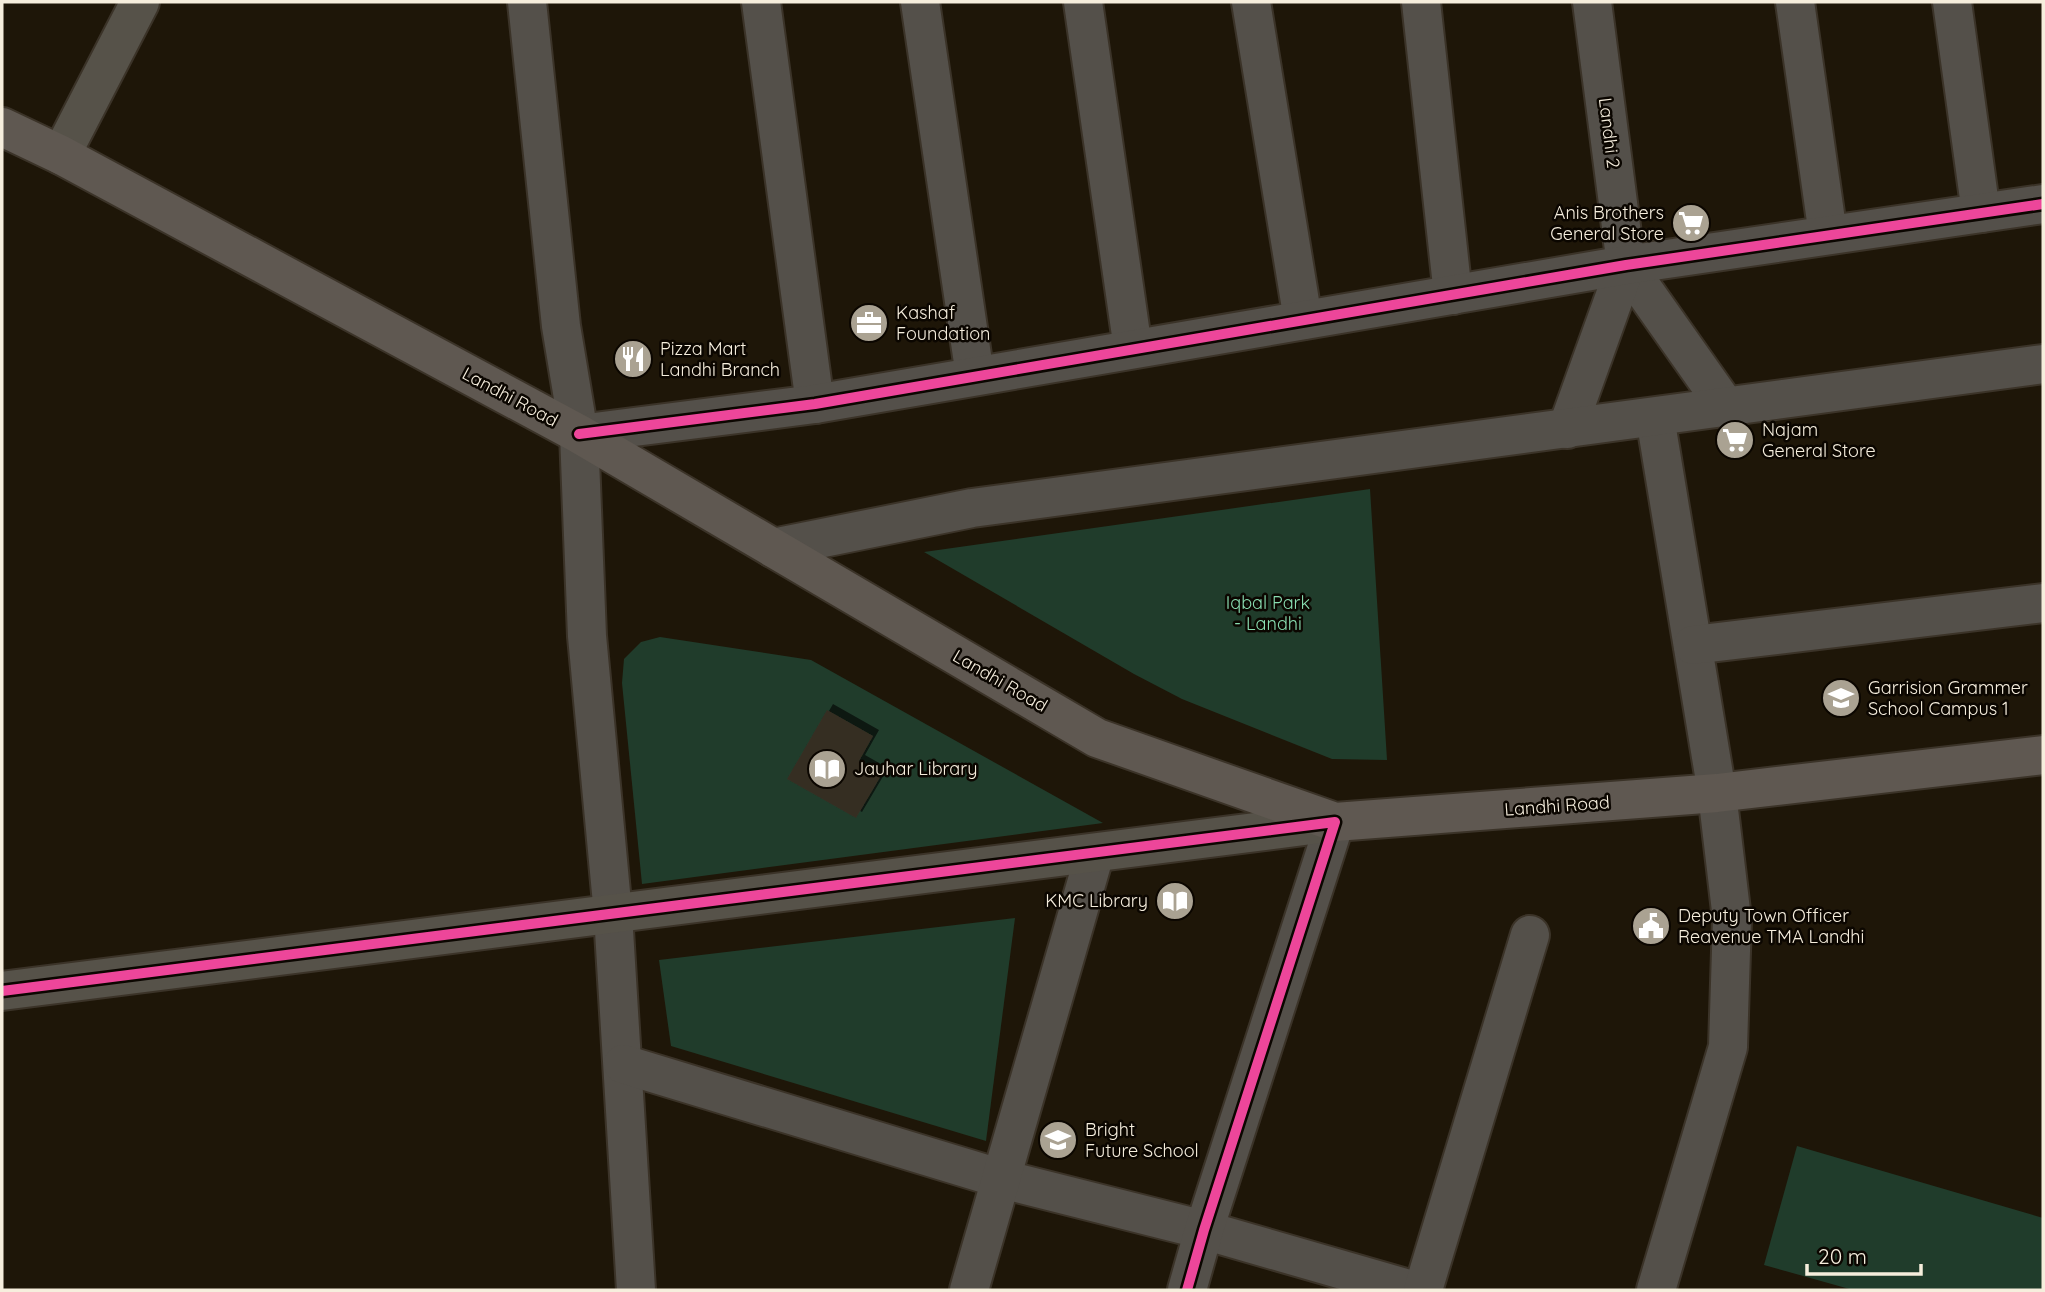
<svg xmlns="http://www.w3.org/2000/svg" width="2045" height="1292" font-family="Quicksand,sans-serif">
  <defs>
    <filter id="shadow"><feDropShadow dx="6" dy="-6" stdDeviation="0" flood-color="#0009"/></filter>
  </defs>
  <rect width="100%" height="100%" fill="#1e1608"/>
  <g fill="#203c2b">
    <polygon points="1370,489 1387,760 1332,759 1182,699 1134,674 924,552"/>
    <polygon points="660,637 811,660 1103,823 642,884 622,683 624,659 641,642"/>
    <polygon points="1015,918 986,1141 671,1046 659,960"/>
    <polygon points="1797,1146 2043,1218 2043,1290 1853,1290 1764,1265"/>
  </g>
  <polygon fill="#362f24" filter="url(#shadow)" points="827,710 873,736 859,761 882,774 856,818 787,779"/>
  <g fill="none" stroke-linecap="round" stroke-linejoin="round">
    <defs>
      <g id="street">
        <polyline points="527,2 561,326 579,434 587,636 613,914 636,1290"/>
        <polyline points="761,2 815,404"/>
        <polyline points="920,2 975,376"/>
        <polyline points="1083,2 1133,349"/>
        <polyline points="1251,2 1303,320"/>
        <polyline points="1421,2 1453,295"/>
        <polyline points="1795,2 1828,235"/>
        <polyline points="1952,2 1981,213"/>
        <polyline points="1626,265 1726,407"/>
        <polyline points="1655,417 1717,793 1732,919 1728,1047 1656,1290"/>
        <polyline points="1567,429 1626,265 1592,2"/>
        <polyline points="579,434 815,404 1626,265 2043,204"/>
        <polyline points="773,548 972,508 2043,364"/>
        <polyline points="1693,645 2043,603"/>
        <polyline points="623,1064 1002,1179 1204,1230 1412,1290"/>
        <polyline points="969,1290 1095,853"/>
        <polyline points="1187,1290 1204,1230 1335,822"/>
        <polyline points="1423,1290 1530,935"/>
      </g>
      <g id="secondary">
        <polyline points="61,155 140,2"/>
        <polyline points="2,991 1335,822"/>
      </g>
      <polyline id="primary" points="2,127 61,155 579,434 1097,738 1335,822 1717,793 2043,755"/>
    </defs>
    <use href="#street" stroke="#3b3328" stroke-width="42"/>
    <use href="#secondary" stroke="#3b3328" stroke-width="42"/>
    <use href="#primary" stroke="#3b3328" stroke-width="42"/>
    <use href="#street" stroke="#54504a" stroke-width="38"/>
    <use href="#secondary" stroke="#565249" stroke-width="38"/>
    <use href="#primary" stroke="#5f5851" stroke-width="38"/>
    <defs>
      <g id="cycleway">
        <polyline points="579,434 815,404 1626,265 2043,204"/>
        <polyline points="2,991 1335,822 1204,1230 1187,1290"/>
      </g>
    </defs>
    <use href="#cycleway" stroke="#0b0600" stroke-width="15"/>
    <use href="#cycleway" stroke="#ed469a" stroke-width="10"/>
  </g>
  <defs>
    <symbol id="supermarket-disc" viewBox="-11 -11 22 22"><circle r="9.5" fill="#aaa292" stroke="#0b0600"/><path d="M-6-5.5h2.5l.6 2H6L4.5 2H-2.5L-4.4-4H-6ZM-1.5 3.2a1.3 1.3 0 1 0 .1 0ZM3 3.2a1.3 1.3 0 1 0 .1 0Z" fill="#fff"/></symbol>
    <symbol id="office-disc" viewBox="-11 -11 22 22"><circle r="9.5" fill="#aaa292" stroke="#0b0600"/><path d="M-6-3h4V-5.5h4V-3h4V5H-6ZM-1-4.5V-3h2v-1.5ZM-6 0V1H6V0Z" fill="#fff"/></symbol>
    <symbol id="restaurant-disc" viewBox="-11 -11 22 22"><circle r="9.5" fill="#aaa292" stroke="#0b0600"/><path d="M-5-6h1v4h1v-4h1v4h1v-4h1v5L-1.5 .5V6h-2V.5L-5-1ZM5-6V6H3V1.5H1.5Q1.5-4 5-6Z" fill="#fff"/></symbol>
    <symbol id="school-disc" viewBox="-11 -11 22 22"><circle r="9.5" fill="#aaa292" stroke="#0b0600"/><path d="M0-5L7-2L0 1L-7-2ZM-4 1L0 2.5L4 1V4Q0 6-4 4Z" fill="#fff"/></symbol>
    <symbol id="library-disc" viewBox="-11 -11 22 22"><circle r="9.5" fill="#aaa292" stroke="#0b0600"/><path d="M-6-4Q-3-5.5-.7-3.5V5Q-3 3-6 4ZM6-4Q3-5.5 .7-3.5V5Q3 3 6 4Z" fill="#fff"/></symbol>
    <symbol id="civic-disc" viewBox="-11 -11 22 22"><circle r="9.5" fill="#aaa292" stroke="#0b0600"/><path d="M-.6-6.5H3V-4.5H.6V-3L4-1V1h2V6H-6V1h2V-1L-.6-3ZM-1.2 2.5V6h2.4V2.5Z" fill="#fff"/></symbol>
  </defs>
  <g fill-rule="evenodd">
    <use href="#supermarket-disc" x="1669" y="201" width="44" height="44"/>
    <use href="#office-disc" x="847" y="301" width="44" height="44"/>
    <use href="#restaurant-disc" x="611" y="337" width="44" height="44"/>
    <use href="#supermarket-disc" x="1713" y="418" width="44" height="44"/>
    <use href="#school-disc" x="1819" y="676" width="44" height="44"/>
    <use href="#library-disc" x="805" y="747" width="44" height="44"/>
    <use href="#library-disc" x="1153" y="879" width="44" height="44"/>
    <use href="#civic-disc" x="1629" y="904" width="44" height="44"/>
    <use href="#school-disc" x="1036" y="1118" width="44" height="44"/>
  </g>
  <g text-anchor="middle" stroke-width="5" stroke-linejoin="round" paint-order="stroke">
    <g font-size="18" fill="#f6eedd" stroke="#0b0600">
      <text transform="translate(1609 133) rotate(83)" y="6">Landhi 2</text>
      <text transform="translate(510 397) rotate(28)" y="6">Landhi Road</text>
      <text transform="translate(1000 681) rotate(30)" y="6">Landhi Road</text>
      <text transform="translate(1557 806) rotate(-4)" y="6">Landhi Road</text>
    </g>
    <g font-size="18" fill="#f6eedd" stroke="#0b0600" text-anchor="start">
      <text x="1664" y="219" text-anchor="end">Anis Brothers<tspan x="1664" dy="21">General Store</tspan></text>
      <text x="896" y="319">Kashaf<tspan x="896" dy="21">Foundation</tspan></text>
      <text x="660" y="355">Pizza Mart<tspan x="660" dy="21">Landhi Branch</tspan></text>
      <text x="1762" y="436">Najam<tspan x="1762" dy="21">General Store</tspan></text>
      <text x="1868" y="694">Garrision Grammer<tspan x="1868" dy="21">School Campus 1</tspan></text>
      <text x="854" y="775">Jauhar Library</text>
      <text x="1148" y="907" text-anchor="end">KMC Library</text>
      <text x="1678" y="922">Deputy Town Officer<tspan x="1678" dy="21">Reavenue TMA Landhi</tspan></text>
      <text x="1085" y="1136">Bright<tspan x="1085" dy="21">Future School</tspan></text>
    </g>
    <g font-size="18" fill="#8adfb2" stroke="#0b0600">
      <text x="1268" y="609">Iqbal Park<tspan x="1268" dy="21">- Landhi</tspan></text>
    </g>
  </g>
  <rect width="2045" height="1292" fill="none" stroke="#f6eedd" stroke-width="7"/>
  <path d="M1807 1264v10h114v-10" fill="none" stroke="#f6eedd" stroke-width="3.5"/>
  <text x="1818" y="1264" font-size="21" fill="#f6eedd" stroke="#0b0600" stroke-width="5" paint-order="stroke">20 m</text>
</svg>
